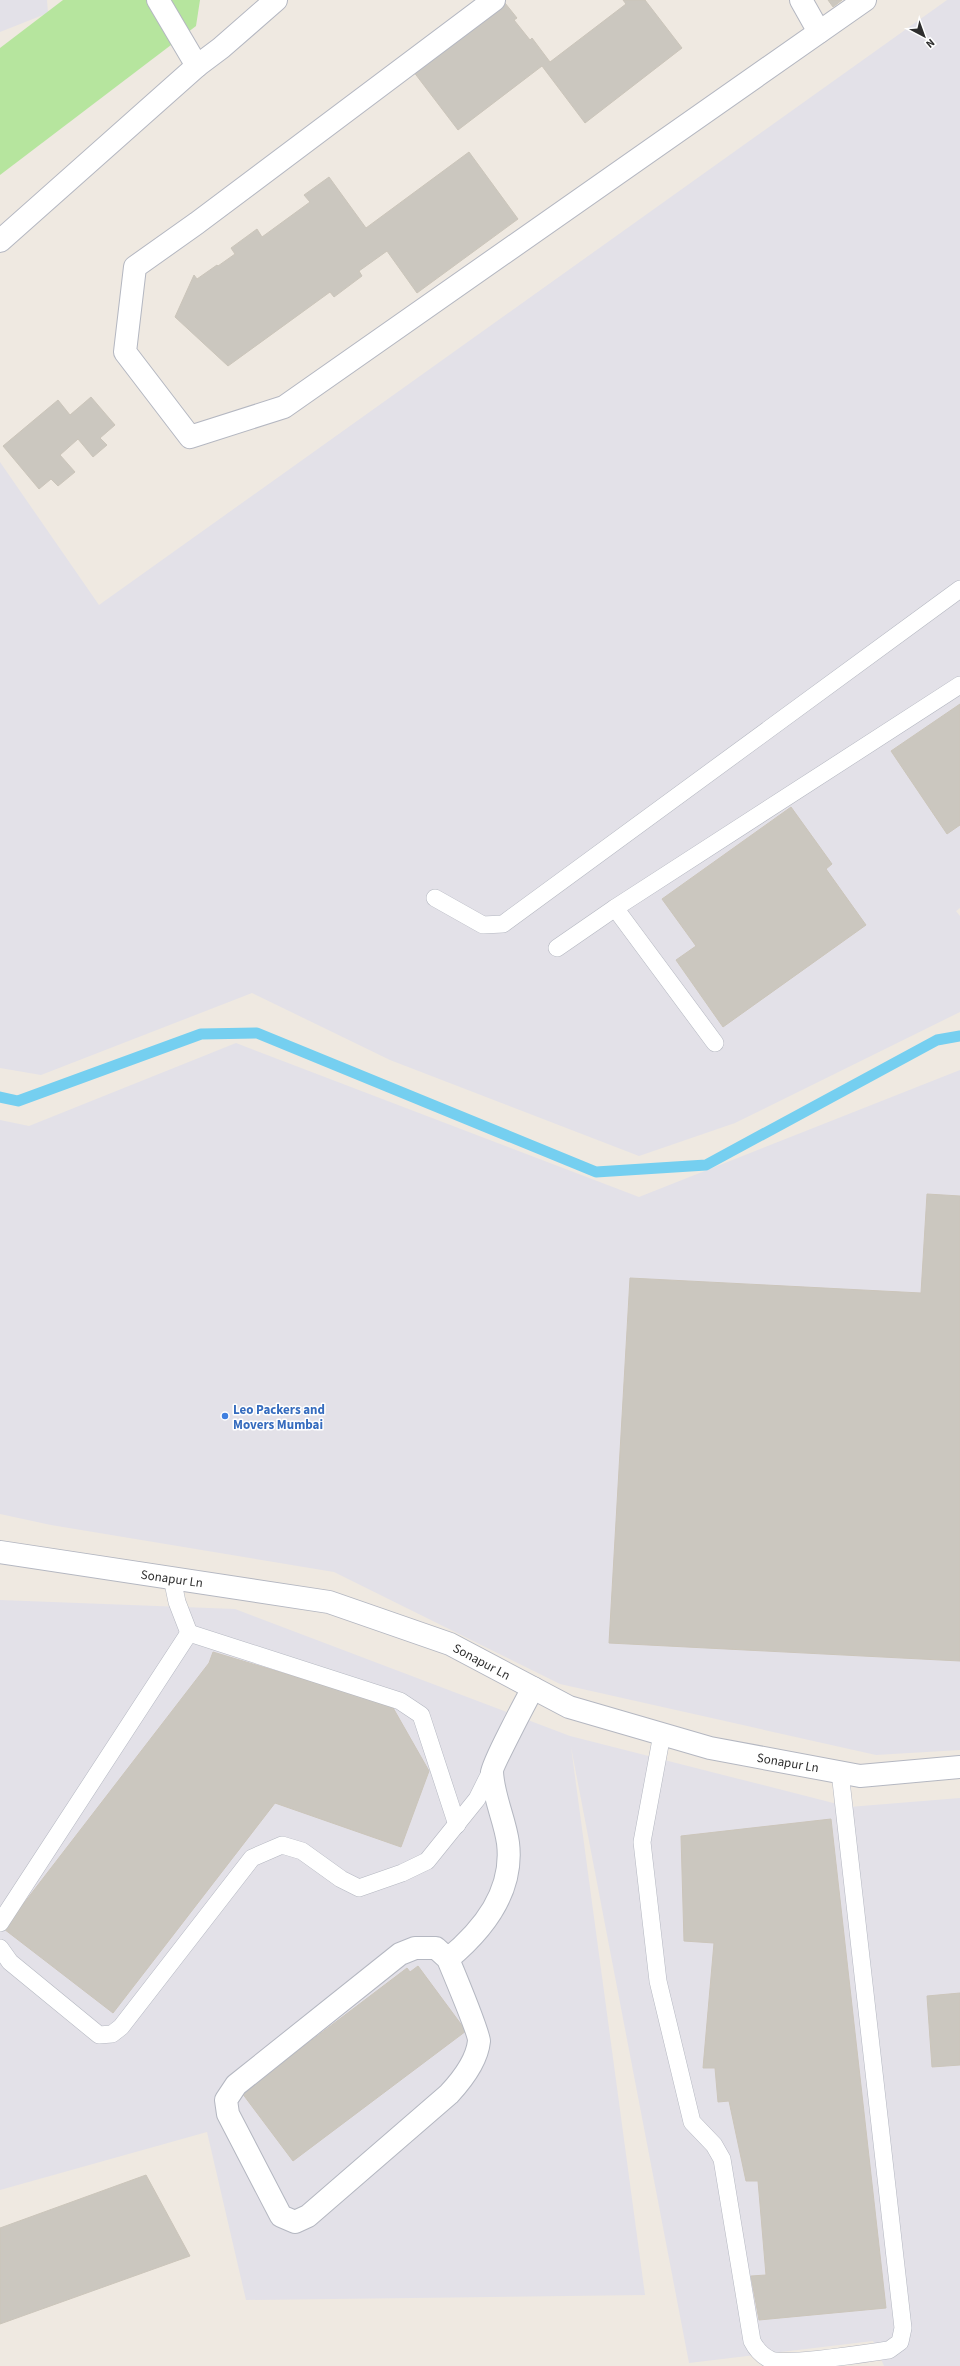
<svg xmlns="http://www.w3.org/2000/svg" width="960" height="2366" font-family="'Source Sans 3',sans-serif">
  <rect width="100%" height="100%" fill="#efe9e1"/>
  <g fill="#e3e1e8">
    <polygon points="0,0 47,0 48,13 0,32"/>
    <polygon points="947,0 960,0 960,908 956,911 960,916 960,1012 735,1123 639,1156 390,1060 252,993 41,1075 0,1068 0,462 99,605"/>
    <polygon points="236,1043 639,1197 960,1070 960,1750 876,1755 560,1684 334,1572 51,1525 0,1514 0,1120 29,1126"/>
    <polygon points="0,1600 235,1609 570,1736 849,1807 960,1798 960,2366 884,2366 873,2341 689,2363 571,1747 645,2295 246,2300 207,2132 0,2190"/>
  </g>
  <polygon fill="#b6e59e" points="63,0 200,0 196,26 0,175 0,48"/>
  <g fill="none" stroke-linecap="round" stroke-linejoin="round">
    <polyline stroke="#75cff0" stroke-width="11" points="0,1097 18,1101 201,1034 257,1033 596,1172 706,1165 937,1040 960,1036"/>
  </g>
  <g fill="#cbc7bf" stroke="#cbc5ba">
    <polygon points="623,0 645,0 682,48 585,123 542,66 458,130 410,67 457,40 505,3 517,18 514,20 530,40 532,38 550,62 626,4"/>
    <polygon points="828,0 842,0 833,7"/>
    <polygon points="469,152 518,219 417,293 387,251 359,271 362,276 334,297 330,292 228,366 175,317 194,275 197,279 217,265 218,266 235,254 231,248 257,229 262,237 310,202 304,195 329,177 366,228"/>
    <polygon points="91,397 115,425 100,438 107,445 93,457 78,439 60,455 75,472 58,486 51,479 39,489 3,446 58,400 70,415"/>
    <polygon points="960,704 960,825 947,834 891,751"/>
    <polygon points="791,807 832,864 826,869 866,925 723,1027 676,960 696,946 662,899"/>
    <polygon points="927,1194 960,1196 960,1661 609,1643 630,1278 921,1293"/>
    <polygon points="213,1652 392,1706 429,1771 401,1847 275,1803 113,2013 4,1929 209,1663"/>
    <polygon points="831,1819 886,2308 759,2320 751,2276 766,2275 758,2181 746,2181 729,2101 718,2102 715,2068 703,2068 714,1943 684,1941 681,1836"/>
    <polygon points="418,1966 466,2031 293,2161 242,2093 407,1968 410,1972"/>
    <polygon points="960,1993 960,2065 932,2067 927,1996"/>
    <polygon points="146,2175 190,2256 0,2324 0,2228"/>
  </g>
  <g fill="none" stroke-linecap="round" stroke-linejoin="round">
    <defs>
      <g id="service">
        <polyline points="435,898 483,925 503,924 960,589"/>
        <polyline points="615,908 715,1043"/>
        <polyline points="557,948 615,908 960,685"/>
        <polyline points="172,1578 177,1602 189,1633"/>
        <path d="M662,1734L642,1842L658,1981L692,2122L714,2145L722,2159L752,2341C756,2349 762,2356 771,2360C789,2366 866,2353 889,2350L900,2342L903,2328L840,1772"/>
        <polyline points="0,1923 189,1633 400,1701 421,1715 457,1825"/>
        <polyline points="0,1948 10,1962 99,2035 112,2034 121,2027 252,1858 282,1845 302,1851 341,1879 359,1888 402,1873 427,1861 477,1799 491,1771"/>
      </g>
      <g id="minor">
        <polyline points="158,0 197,66"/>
        <polyline points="494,0 197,223 135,267 125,352 190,437 284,407 865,0"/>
        <polyline points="801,0 819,32"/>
        <polyline points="0,241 197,66 221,48 276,0"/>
        <polyline points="0,1552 329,1602 450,1644 569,1707 710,1748 860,1776 960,1767"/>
        <path d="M448,1959L436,1948H415L400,1954L236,2085L226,2100L228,2114L281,2216L295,2222L308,2216L449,2094C462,2080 477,2061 479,2041C479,2033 453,1971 448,1959C483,1930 514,1892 508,1843C505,1820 493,1796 492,1772C492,1765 527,1699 533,1688"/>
      </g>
    </defs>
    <use href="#service" stroke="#b4b7c1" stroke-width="18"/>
    <use href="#minor" stroke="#b4b7c1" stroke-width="24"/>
    <use href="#service" stroke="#fff" stroke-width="17"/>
    <use href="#minor" stroke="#fff" stroke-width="22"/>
  </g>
  <circle fill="#3f7fe0" stroke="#fff" stroke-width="1.5" cx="225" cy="1416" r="4"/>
  <g text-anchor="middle" stroke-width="3" stroke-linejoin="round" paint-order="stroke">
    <g font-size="13" font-weight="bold" fill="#366cbe" stroke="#fff" text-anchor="start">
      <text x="233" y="1414">Leo Packers and<tspan x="233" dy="15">Movers Mumbai</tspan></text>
    </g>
    <g font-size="13" fill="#2e2e2e" stroke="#fff">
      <text transform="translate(172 1578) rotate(8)" y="5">Sonapur Ln</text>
      <text transform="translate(482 1661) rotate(28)" y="5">Sonapur Ln</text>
      <text transform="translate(788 1762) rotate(10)" y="5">Sonapur Ln</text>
    </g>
  </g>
  <g transform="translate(924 36) rotate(139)" stroke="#ffffff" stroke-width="3" paint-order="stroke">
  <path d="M0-3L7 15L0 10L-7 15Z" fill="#2e2e2e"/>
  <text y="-6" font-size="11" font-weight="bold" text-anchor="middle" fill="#2e2e2e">N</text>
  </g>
</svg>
